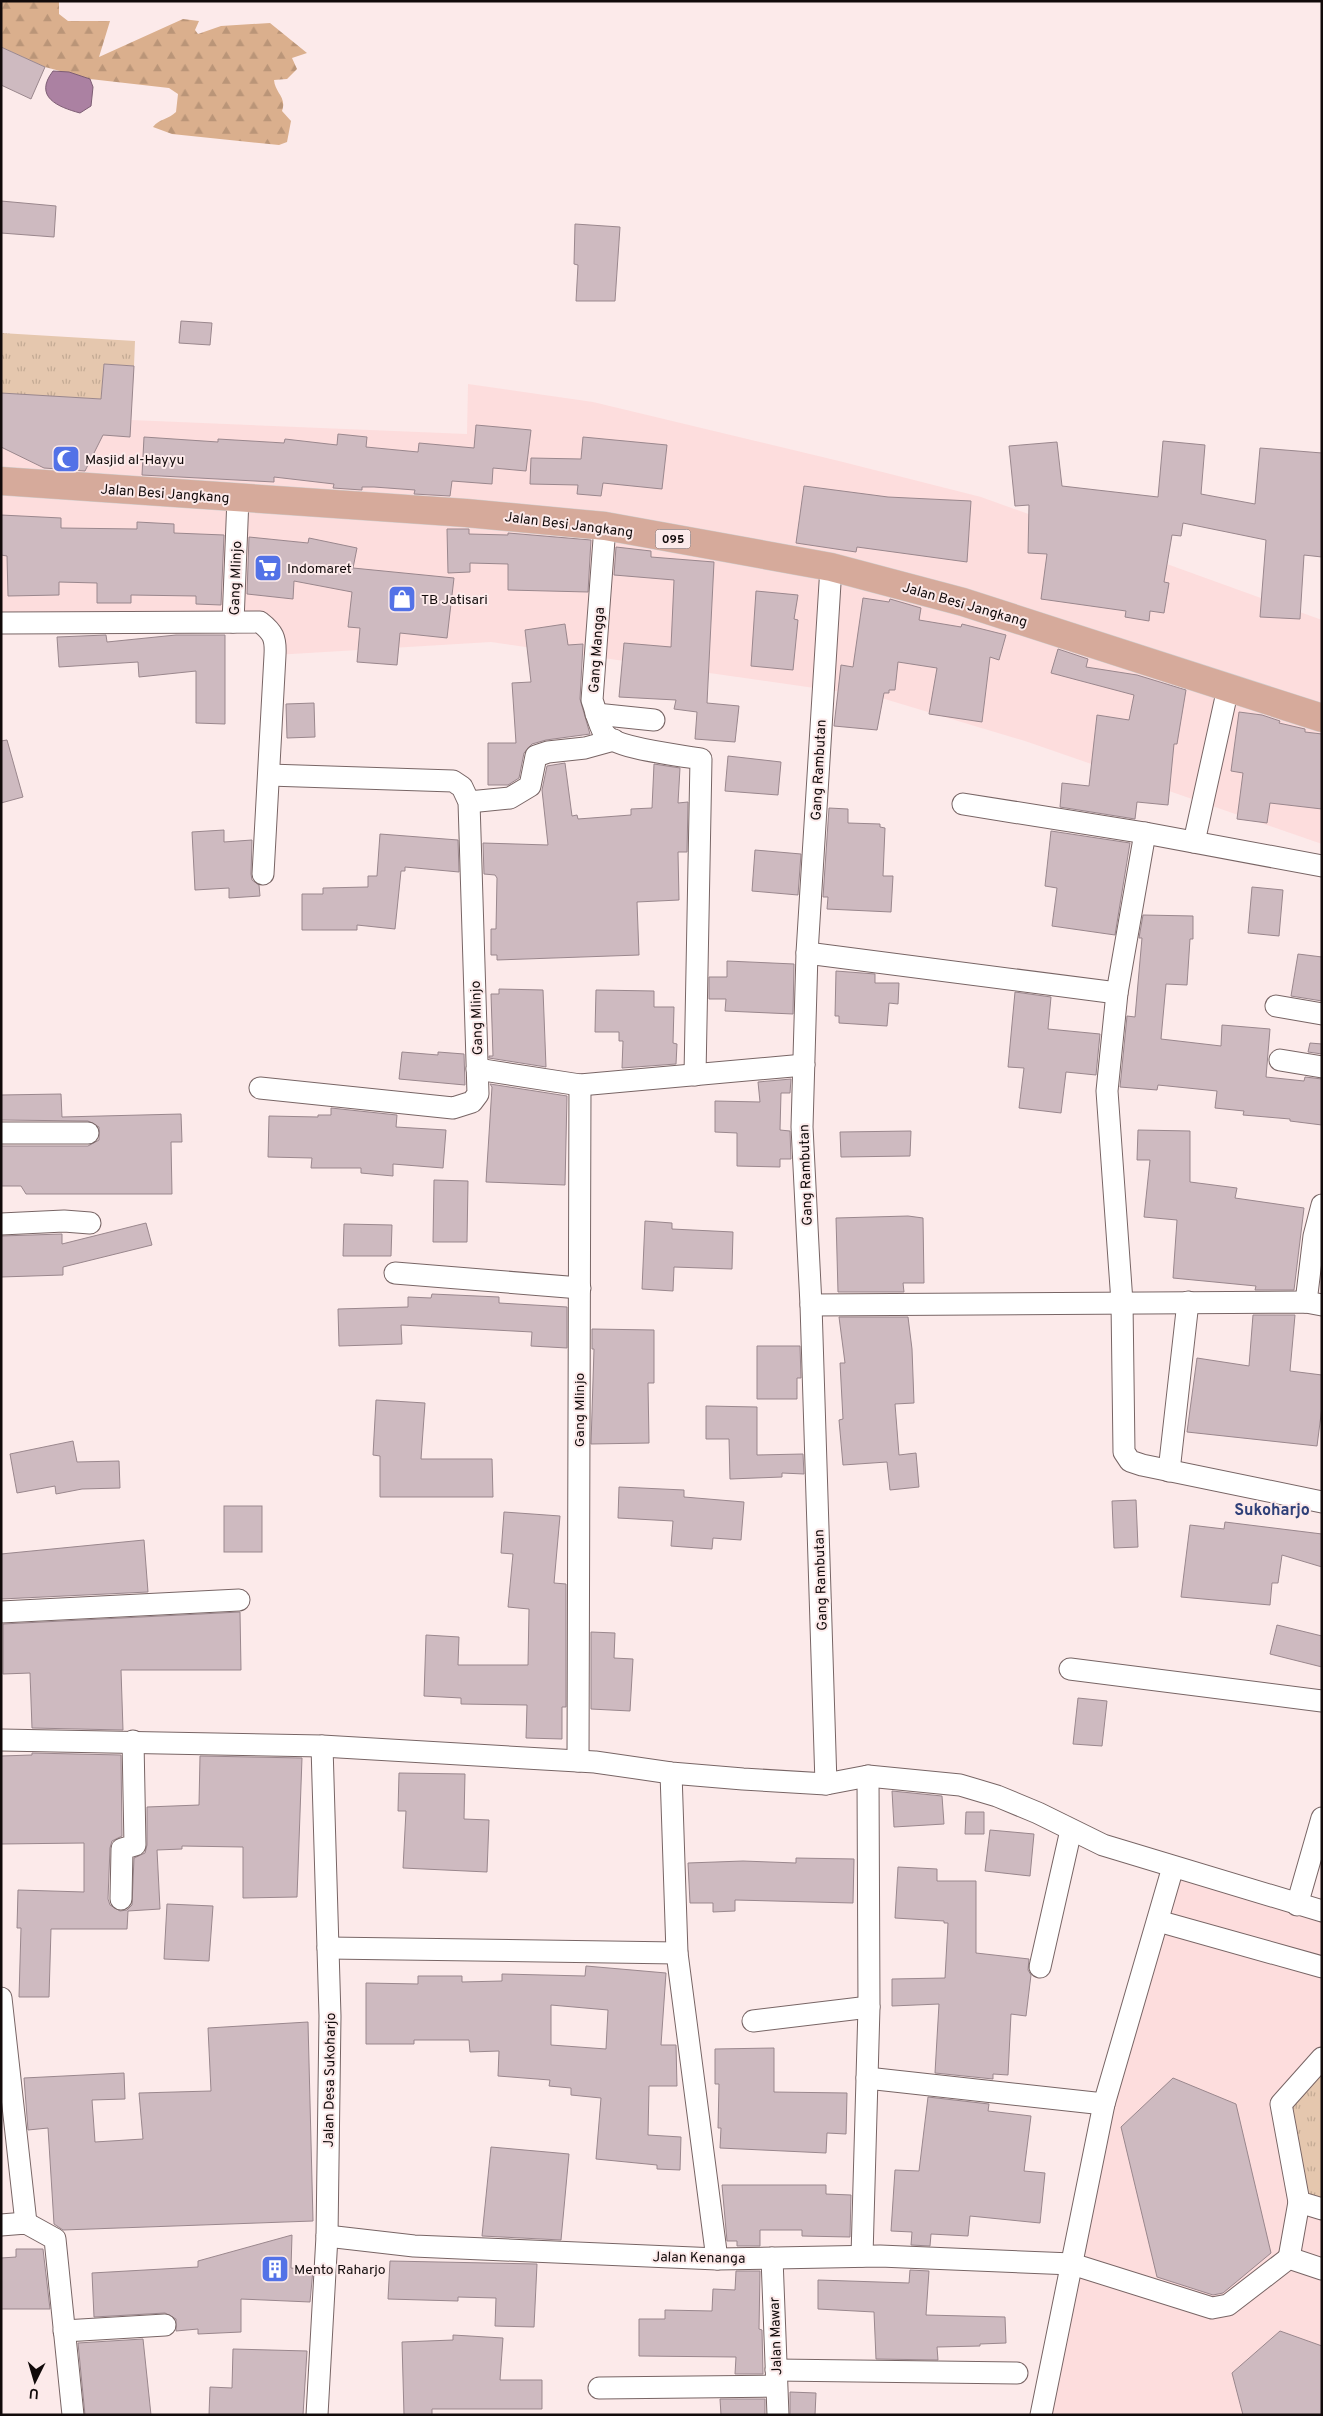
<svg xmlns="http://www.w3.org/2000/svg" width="1323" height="2416" font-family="Overpass,sans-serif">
  <defs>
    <pattern id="grass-tufts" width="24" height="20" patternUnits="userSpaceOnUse" patternTransform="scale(1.25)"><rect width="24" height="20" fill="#e5c7ae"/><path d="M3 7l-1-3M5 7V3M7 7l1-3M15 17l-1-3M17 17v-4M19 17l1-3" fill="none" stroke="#c3aa94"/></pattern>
    <pattern id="forest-firs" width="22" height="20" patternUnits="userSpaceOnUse" patternTransform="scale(1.25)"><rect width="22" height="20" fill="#daaf8d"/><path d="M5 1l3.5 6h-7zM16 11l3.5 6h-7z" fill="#ba9578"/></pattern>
  </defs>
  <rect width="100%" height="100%" fill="#fceaea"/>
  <g fill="#fddddd">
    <polygon points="104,364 134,366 131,420 467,434 468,384 593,402 839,461 981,497 1322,620 1322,844 1025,741 878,697 491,642 275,655 271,630 1,623 1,393 101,399"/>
    <polygon points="1173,1867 1322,1911 1322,2415 1041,2415 1104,2104"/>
  </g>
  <g fill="url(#grass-tufts)">
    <polygon points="1,333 135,341 134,366 104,364 101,399 1,394"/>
    <polygon points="1322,2058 1322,2209 1299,2202 1281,2104"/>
  </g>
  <path fill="url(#forest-firs)" d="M1,1H59V14L68,21H110L99,57L183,19L199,21L195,30L198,34L221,26L270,23L307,53L292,58L297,69L287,79L274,80C275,93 287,97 282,111L291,121L287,142L279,145L172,134L153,127C159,119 169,119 176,112L178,94L169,88L90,79L45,67L1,47Z"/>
  <path fill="#ab81a2" stroke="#7d5d74" d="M53,71L69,72L90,79L93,87L91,106L80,113C58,107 33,97 53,71Z"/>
  <g fill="#cebac0" stroke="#9a878d" fill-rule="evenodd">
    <polygon points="1,47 45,67 31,99 1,85"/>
    <polygon points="1,201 56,206 54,237 1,233"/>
    <polygon points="575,224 620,227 615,301 576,301 578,265 574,264"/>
    <polygon points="181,321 212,323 210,345 179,343"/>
    <polygon points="104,364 134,366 130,437 103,435 85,471 44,468 1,447 1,393 101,399"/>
    <polygon points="476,425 531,430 526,471 493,468 492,484 452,481 450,496 414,494 415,490 374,487 362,487 362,490 333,488 334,484 274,477 274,482 142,475 144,437 218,442 218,439 284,443 285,439 337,445 338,434 367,437 366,447 418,452 419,443 474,448"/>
    <polygon points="583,437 667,445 662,489 603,483 601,496 577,494 578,485 530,484 531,458 581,459"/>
    <polygon points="1163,441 1205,445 1201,494 1255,504 1260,448 1322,453 1322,557 1304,555 1300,619 1260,617 1266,540 1183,523 1181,536 1172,535 1164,582 1169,583 1164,613 1150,611 1149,621 1125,617 1126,611 1041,599 1047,554 1028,553 1029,505 1015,506 1009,446 1057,442 1062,486 1158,497"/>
    <polygon points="804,486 888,497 971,501 967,562 857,547 856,552 796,543"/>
    <polygon points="1,515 61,518 61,528 137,529 137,522 174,524 174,533 224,535 221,605 196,604 196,596 131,595 131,603 97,603 97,583 59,582 59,595 8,596 7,556 1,555"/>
    <polygon points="447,529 469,529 469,534 508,535 508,533 591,540 588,592 508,590 508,564 470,563 470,572 448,573"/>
    <polygon points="249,537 308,543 309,538 357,548 353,568 454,578 447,638 400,633 397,665 357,662 360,628 348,627 352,592 294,581 293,599 247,594"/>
    <polygon points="616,547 651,551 651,557 714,562 707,703 739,706 735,742 695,739 697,712 674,709 676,700 619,697 624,643 671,647 674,580 614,575"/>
    <polygon points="756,591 798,595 794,619 798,620 793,670 751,666"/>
    <polygon points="863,598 889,602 890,599 921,608 919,620 961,627 962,624 1006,635 999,660 990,657 982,722 929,714 937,668 898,662 895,690 889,690 889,693 884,693 877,730 834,726 841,665 853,667"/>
    <polygon points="565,624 568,645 583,644 580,699 590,734 546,740 532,744 524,753 519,778 508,785 488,785 488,743 516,743 512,683 531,682 525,630"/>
    <polygon points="106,635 107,642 176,635 225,635 225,724 196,723 196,671 139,677 138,662 59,667 57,637"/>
    <polygon points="1058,649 1088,659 1086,667 1137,675 1186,690 1177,744 1174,744 1168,805 1137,802 1135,819 1060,807 1062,783 1089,786 1097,715 1129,720 1134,695 1051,673"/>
    <polygon points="314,703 315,737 287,738 286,704"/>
    <polygon points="1239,712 1262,715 1280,721 1279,723 1305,729 1305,732 1322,734 1322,809 1270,803 1267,823 1237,819 1243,773 1231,771"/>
    <polygon points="7,740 23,797 1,803 1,741"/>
    <polygon points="728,756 781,762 778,795 725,791"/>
    <polygon points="565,763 572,816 577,815 578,819 631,815 631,809 652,808 654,764 680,768 678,803 688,802 687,852 678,852 679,900 637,902 639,955 497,960 497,955 491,955 491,929 496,929 497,878 495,875 484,874 483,843 548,845 542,790 547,766"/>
    <polygon points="829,808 848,809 848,823 880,824 880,827 885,828 883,876 893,876 891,912 827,909 828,897 823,897"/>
    <polygon points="224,830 224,842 252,840 251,874 252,880 259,885 260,896 229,898 229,888 195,890 192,832"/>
    <polygon points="1051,831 1130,843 1115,935 1052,926 1057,888 1045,886"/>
    <polygon points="380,834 458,840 459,872 405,867 405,871 401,871 395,929 357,925 357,930 302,930 302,894 323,894 323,888 368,887 368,876 377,876"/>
    <polygon points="755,850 801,854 798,895 752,891"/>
    <polygon points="1252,887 1283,890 1279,936 1248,933"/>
    <polygon points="1143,915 1193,916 1193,939 1190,939 1187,985 1166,984 1161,1039 1221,1046 1222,1025 1270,1029 1266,1077 1304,1081 1305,1077 1322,1079 1322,1125 1290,1121 1290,1119 1243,1115 1244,1111 1215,1108 1217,1091 1158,1085 1157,1090 1120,1087 1127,1016 1135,1017 1142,938 1139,938"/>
    <polygon points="1298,954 1322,957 1322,1001 1291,996"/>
    <polygon points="727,961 794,964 793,1014 725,1011 726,999 709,999 709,977 727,977"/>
    <polygon points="836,971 875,974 875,983 899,983 898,1004 889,1003 887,1026 839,1023 839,1016 835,1016"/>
    <polygon points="499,989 543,990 546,1067 489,1058 489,1056 493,1056 491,994 499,994"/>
    <polygon points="596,990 654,991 654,1007 674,1007 673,1043 677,1044 676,1064 622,1068 623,1041 619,1041 619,1032 595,1032"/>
    <polygon points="1015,992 1051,997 1048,1029 1100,1034 1096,1075 1066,1072 1061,1113 1019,1108 1024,1068 1008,1067"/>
    <polygon points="1310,1043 1322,1044 1322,1054 1308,1052"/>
    <polygon points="402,1052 438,1055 438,1052 464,1054 465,1085 399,1079"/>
    <polygon points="791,1079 790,1093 781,1093 780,1130 790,1131 791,1159 780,1159 780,1167 737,1166 737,1133 715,1132 715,1101 760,1102 758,1082"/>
    <polygon points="490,1084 567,1096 565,1185 486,1182 492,1087"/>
    <polygon points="61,1094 62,1117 181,1114 182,1142 171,1142 172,1194 26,1194 21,1186 1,1186 1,1146 88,1146 99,1140 99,1127 88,1121 1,1120 1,1095"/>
    <polygon points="331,1108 397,1115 396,1127 446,1130 443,1168 393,1164 393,1176 361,1173 361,1168 311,1168 312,1158 268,1157 269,1116 318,1117 318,1115 331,1115"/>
    <polygon points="1138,1130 1190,1131 1190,1182 1237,1188 1235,1198 1304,1208 1294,1290 1255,1290 1256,1286 1173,1278 1177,1220 1144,1217 1150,1160 1137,1160"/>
    <polygon points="911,1131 910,1156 841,1157 840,1132"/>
    <polygon points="434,1180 468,1181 467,1242 433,1242"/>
    <polygon points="908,1216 923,1218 924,1283 903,1283 904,1292 838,1292 836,1218"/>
    <polygon points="645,1221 672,1223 672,1229 733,1232 732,1269 674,1267 673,1291 642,1289"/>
    <polygon points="146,1223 152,1245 63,1267 63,1275 1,1277 1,1236 62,1234 62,1244"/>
    <polygon points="344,1224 392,1225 391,1256 343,1256"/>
    <polygon points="432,1294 499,1297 499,1303 567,1307 567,1348 531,1346 532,1332 401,1325 402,1344 339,1346 338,1309 408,1307 408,1297 431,1298"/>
    <polygon points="1253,1315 1295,1315 1290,1371 1322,1375 1322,1407 1317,1446 1187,1432 1197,1358 1249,1366"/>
    <polygon points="839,1317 908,1317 912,1349 914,1403 895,1404 899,1455 916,1453 919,1487 890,1490 887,1462 843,1465 839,1420 843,1419 840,1363 845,1363"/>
    <polygon points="592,1329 654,1330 654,1383 648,1383 649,1443 591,1444 594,1349 592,1349"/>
    <polygon points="757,1346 800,1346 801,1378 797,1378 797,1399 757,1399"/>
    <polygon points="376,1400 425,1403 421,1459 492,1459 493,1497 380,1497 380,1456 373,1455"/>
    <polygon points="706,1406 757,1407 757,1455 803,1454 804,1474 782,1473 782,1477 730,1479 729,1439 706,1439"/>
    <polygon points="73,1441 77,1462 119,1461 120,1488 82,1489 56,1494 55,1486 17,1493 10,1454"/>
    <polygon points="619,1487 684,1490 684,1497 744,1502 741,1540 713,1538 712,1549 671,1546 673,1521 618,1518"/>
    <polygon points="1136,1500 1138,1547 1114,1548 1112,1501"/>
    <rect x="224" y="1506" width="38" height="46"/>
    <polygon points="504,1512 560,1516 554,1583 566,1584 566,1707 562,1707 562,1739 526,1738 527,1705 461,1704 461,1698 424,1696 426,1635 459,1637 458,1665 528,1665 529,1609 508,1607 513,1554 501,1553"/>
    <polygon points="1225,1522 1322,1534 1322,1567 1282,1555 1278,1583 1272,1583 1270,1605 1181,1597 1190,1525 1224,1529"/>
    <polygon points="144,1540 148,1592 1,1599 1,1554"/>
    <polygon points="240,1612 241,1670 121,1670 123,1730 32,1728 30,1673 3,1674 3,1624"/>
    <polygon points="1277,1625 1322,1636 1322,1667 1270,1654"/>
    <polygon points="591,1632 615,1633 614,1658 633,1659 630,1711 591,1709"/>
    <polygon points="1078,1698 1107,1701 1102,1746 1073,1744"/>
    <polygon points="32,1753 121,1755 122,1836 112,1841 110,1848 108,1899 110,1905 120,1911 127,1910 132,1905 134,1858 145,1853 147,1845 147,1807 199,1805 200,1756 302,1758 297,1897 243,1898 243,1847 182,1846 182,1849 157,1850 160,1909 128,1911 127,1929 51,1929 49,1997 19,1997 21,1928 17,1928 18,1890 84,1892 84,1843 1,1844 1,1756 32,1755"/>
    <polygon points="399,1773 465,1774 464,1819 489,1820 487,1872 403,1868 406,1811 398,1811"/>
    <polygon points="892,1791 942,1796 944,1824 894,1827"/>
    <polygon points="966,1812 984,1812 984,1834 965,1834"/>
    <polygon points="990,1830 1034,1834 1030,1876 985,1871"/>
    <polygon points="796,1858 854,1859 853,1903 735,1900 735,1911 713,1912 713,1903 690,1903 688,1863 743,1861 796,1863"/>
    <polygon points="898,1867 937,1869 937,1881 976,1881 976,1953 1029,1959 1028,1970 1031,1975 1026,2016 1011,2014 1008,2075 993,2074 993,2079 935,2073 939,2004 892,2006 892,1979 945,1978 948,1923 944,1923 944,1921 895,1918"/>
    <polygon points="167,1904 213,1906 209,1961 164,1959"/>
    <path d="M586,1966L666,1973L661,2045H676L677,2086H649L648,2135L681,2137L680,2170L657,2169V2165L596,2159L601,2098L571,2095V2088L549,2086L550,2080L498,2076L499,2051L470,2052L469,2040H414V2044H366V1983L418,1984V1976H462V1982L502,1981V1974L585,1976ZM551,2005L608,2010L606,2049L551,2045Z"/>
    <polygon points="308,2022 313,2221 63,2230 54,2224 48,2128 28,2130 24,2078 124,2073 125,2099 92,2100 95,2142 143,2139 139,2093 211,2091 208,2028"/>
    <polygon points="774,2048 774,2092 847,2093 846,2134 827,2133 826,2153 720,2148 721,2128 718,2128 719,2084 715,2084 715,2049"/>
    <polygon points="1173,2078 1236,2104 1271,2253 1223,2293 1213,2295 1157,2277 1121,2127"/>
    <polygon points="928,2097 989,2104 988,2111 1031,2116 1024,2171 1045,2173 1040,2223 970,2216 968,2236 931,2234 930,2246 911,2245 912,2232 891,2231 895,2170 919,2171"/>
    <polygon points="491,2147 569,2154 561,2240 482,2236"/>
    <polygon points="722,2185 826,2185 826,2194 851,2195 850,2237 802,2236 802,2230 760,2230 760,2246 737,2246 737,2241 727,2241"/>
    <polygon points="292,2235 291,2268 313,2270 310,2302 241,2299 241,2332 198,2334 198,2329 176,2331 176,2319 165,2313 94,2317 92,2273 198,2267 198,2261"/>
    <polygon points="16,2249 43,2249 50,2309 1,2309 1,2258 16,2257"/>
    <polygon points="390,2261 537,2264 534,2327 495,2326 496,2298 458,2297 458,2301 388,2299"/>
    <polygon points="910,2270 929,2271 926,2315 1005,2317 1006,2343 980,2344 980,2346 937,2347 938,2360 876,2359 874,2312 818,2309 818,2280 909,2283"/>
    <polygon points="736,2271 760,2271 759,2329 762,2330 763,2374 735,2374 736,2357 639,2356 639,2319 665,2319 665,2310 712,2311 713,2289 735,2290"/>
    <polygon points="1280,2331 1322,2346 1322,2415 1243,2415 1232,2373"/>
    <polygon points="453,2335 503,2338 500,2380 542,2380 542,2409 432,2409 432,2415 404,2415 402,2342 453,2340"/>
    <polygon points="143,2339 151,2415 85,2415 78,2343"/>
    <polygon points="233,2349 307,2351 303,2415 209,2415 210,2387 232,2388"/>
    <polygon points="790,2392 816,2393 815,2415 790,2415"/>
    <polygon points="720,2399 765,2399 765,2415 721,2415"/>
  </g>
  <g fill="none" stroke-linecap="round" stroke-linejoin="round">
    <defs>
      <g id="minor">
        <path d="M605,526L592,700C596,711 598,723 604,733C614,749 680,755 701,759L695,1075"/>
        <polyline points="233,622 238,498"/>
        <path d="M1,623L260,622C273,632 276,638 275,655L263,874"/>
        <polyline points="596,714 654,720"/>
        <polyline points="469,802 510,798 530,786 536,756 548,752 585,748 614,740"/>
        <polyline points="963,804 1145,833 1322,866"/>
        <polyline points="1145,833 1117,993 1107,1091 1122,1302 1124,1452 1130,1461 1142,1465 1322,1502"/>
        <polyline points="1194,842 1228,688"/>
        <polyline points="807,953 1117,993"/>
        <polyline points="1276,1006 1322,1014"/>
        <polyline points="1280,1060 1322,1067"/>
        <polyline points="477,1069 580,1085 804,1065"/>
        <polyline points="260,1088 453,1108 472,1102 478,1094 469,802 462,787 453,781 269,775"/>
        <polyline points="1,1133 88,1133"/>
        <polyline points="1,1224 64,1221 90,1223"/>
        <polyline points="395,1273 580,1288"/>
        <polyline points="1306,1302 1314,1236 1322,1205"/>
        <polyline points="811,1305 1306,1302 1322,1305"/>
        <polyline points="1169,1471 1188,1302"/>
        <polyline points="1,1612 239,1600"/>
        <polyline points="1070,1669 1322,1701"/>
        <polyline points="1,1740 322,1746 595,1762 671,1773 743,1779 826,1784 868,1776 960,1785 997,1796 1038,1813 1103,1845 1322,1911"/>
        <polyline points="578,1761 580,1085"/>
        <polyline points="671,1773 677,1953 717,2259"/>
        <polyline points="826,1784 811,1305 802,1127 807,953 831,567"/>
        <polyline points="121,1899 122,1849 135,1845 133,1741"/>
        <polyline points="1297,1905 1322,1818"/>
        <polyline points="1158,1921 1322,1967"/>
        <polyline points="328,1948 677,1953"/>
        <polyline points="1040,1967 1071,1830"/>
        <polyline points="1,1998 26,2223"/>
        <polyline points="753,2021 869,2007"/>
        <polyline points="1322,2058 1281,2104 1299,2202 1322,2209"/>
        <polyline points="867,2078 1104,2104"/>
        <polyline points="1,2225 26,2223 55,2239 73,2415"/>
        <polyline points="327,2236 414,2246 717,2259 880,2256 1072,2264 1212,2308 1228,2305 1289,2258 1322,2269"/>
        <polyline points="862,2256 869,2007 868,1776"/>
        <polyline points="772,2258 778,2415"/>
        <polyline points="1289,2258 1299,2202"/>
        <polyline points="64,2331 165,2325"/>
        <polyline points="776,2370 1017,2373"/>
        <polyline points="599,2388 776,2386"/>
        <polyline points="317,2415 327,2236 330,2016 322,1746"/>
        <polyline points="1041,2415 1104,2104 1173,1867"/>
      </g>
      <polyline id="primary" points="1,481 466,513 605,526 831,567 963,602 1322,718"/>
    </defs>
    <use href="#minor" stroke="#786565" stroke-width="23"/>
    <use href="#primary" stroke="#cfcece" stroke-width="29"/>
    <use href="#minor" stroke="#fff" stroke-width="21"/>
    <use href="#primary" stroke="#d6aa9b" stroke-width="28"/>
  </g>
  <defs>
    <symbol id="mosque-square" viewBox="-11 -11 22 22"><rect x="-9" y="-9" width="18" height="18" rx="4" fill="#5372e7" stroke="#fceaea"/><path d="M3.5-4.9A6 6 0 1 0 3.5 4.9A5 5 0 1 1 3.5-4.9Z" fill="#fff"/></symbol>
    <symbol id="supermarket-square" viewBox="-11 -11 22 22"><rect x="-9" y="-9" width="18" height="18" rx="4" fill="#5372e7" stroke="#fceaea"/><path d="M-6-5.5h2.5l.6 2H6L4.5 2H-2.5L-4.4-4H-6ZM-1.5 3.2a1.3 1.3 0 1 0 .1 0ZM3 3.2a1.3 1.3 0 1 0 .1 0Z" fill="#fff"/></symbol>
    <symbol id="shop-square" viewBox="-11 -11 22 22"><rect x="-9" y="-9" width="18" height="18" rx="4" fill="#5372e7" stroke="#fceaea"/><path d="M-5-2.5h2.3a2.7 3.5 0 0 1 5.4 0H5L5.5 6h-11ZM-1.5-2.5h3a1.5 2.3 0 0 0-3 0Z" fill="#fff"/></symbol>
    <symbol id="building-square" viewBox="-11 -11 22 22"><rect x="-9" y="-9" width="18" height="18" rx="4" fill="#5372e7" stroke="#fceaea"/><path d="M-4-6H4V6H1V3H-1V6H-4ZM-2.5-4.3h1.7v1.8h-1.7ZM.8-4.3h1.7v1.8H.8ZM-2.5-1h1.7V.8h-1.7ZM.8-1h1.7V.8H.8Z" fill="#fff"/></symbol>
  </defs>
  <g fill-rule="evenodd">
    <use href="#mosque-square" x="50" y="443" width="32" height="32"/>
    <use href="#supermarket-square" x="252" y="552" width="32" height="32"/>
    <use href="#shop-square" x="386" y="583" width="32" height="32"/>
    <use href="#building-square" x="259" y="2253" width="32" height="32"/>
  </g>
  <g text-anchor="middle" stroke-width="4" stroke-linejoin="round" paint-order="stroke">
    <rect fill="#fceaea" stroke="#584d4d" stroke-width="1" x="655.5" y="529.5" width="35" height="19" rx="4"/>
    <g font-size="12" font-weight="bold" fill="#110a0a">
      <text x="673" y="543">095</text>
    </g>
    <g font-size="14" fill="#110a0a" stroke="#fceaea" text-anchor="start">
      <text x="85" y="464">Masjid al-Hayyu</text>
      <text x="287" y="573">Indomaret</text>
      <text x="421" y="604">TB Jatisari</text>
      <text x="294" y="2274">Mento Raharjo</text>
    </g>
    <g font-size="14" fill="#110a0a" stroke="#fceaea">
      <text transform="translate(165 493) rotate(4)" y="5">Jalan Besi Jangkang</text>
      <text transform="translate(569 524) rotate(7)" y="5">Jalan Besi Jangkang</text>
      <text transform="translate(235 578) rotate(-88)" y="5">Gang Mlinjo</text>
      <text transform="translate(965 604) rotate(16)" y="5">Jalan Besi Jangkang</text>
      <text transform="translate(596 650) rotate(-86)" y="5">Gang Mangga</text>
      <text transform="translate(818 770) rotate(-87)" y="5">Gang Rambutan</text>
      <text transform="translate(476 1018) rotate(-92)" y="5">Gang Mlinjo</text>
      <text transform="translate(805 1175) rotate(-92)" y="5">Gang Rambutan</text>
      <text transform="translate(579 1410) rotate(-90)" y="5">Gang Mlinjo</text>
      <text transform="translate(820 1580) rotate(-92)" y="5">Gang Rambutan</text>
      <text transform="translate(329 2080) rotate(-89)" y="5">Jalan Desa Sukoharjo</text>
      <text transform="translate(699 2257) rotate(1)" y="5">Jalan Kenanga</text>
      <text transform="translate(775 2336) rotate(-92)" y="5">Jalan Mawar</text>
    </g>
    <g font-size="16" font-weight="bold" fill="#2e3f78" stroke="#fceaea">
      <text x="1272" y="1515">Sukoharjo</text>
    </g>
  </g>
  <rect width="1323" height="2416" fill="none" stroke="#110a0a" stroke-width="5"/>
  <g transform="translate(35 2381) rotate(185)" stroke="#fceaea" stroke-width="4" paint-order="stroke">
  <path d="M0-4L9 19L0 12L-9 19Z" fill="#110a0a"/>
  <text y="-8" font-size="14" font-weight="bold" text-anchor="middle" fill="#110a0a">U</text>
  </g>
</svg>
